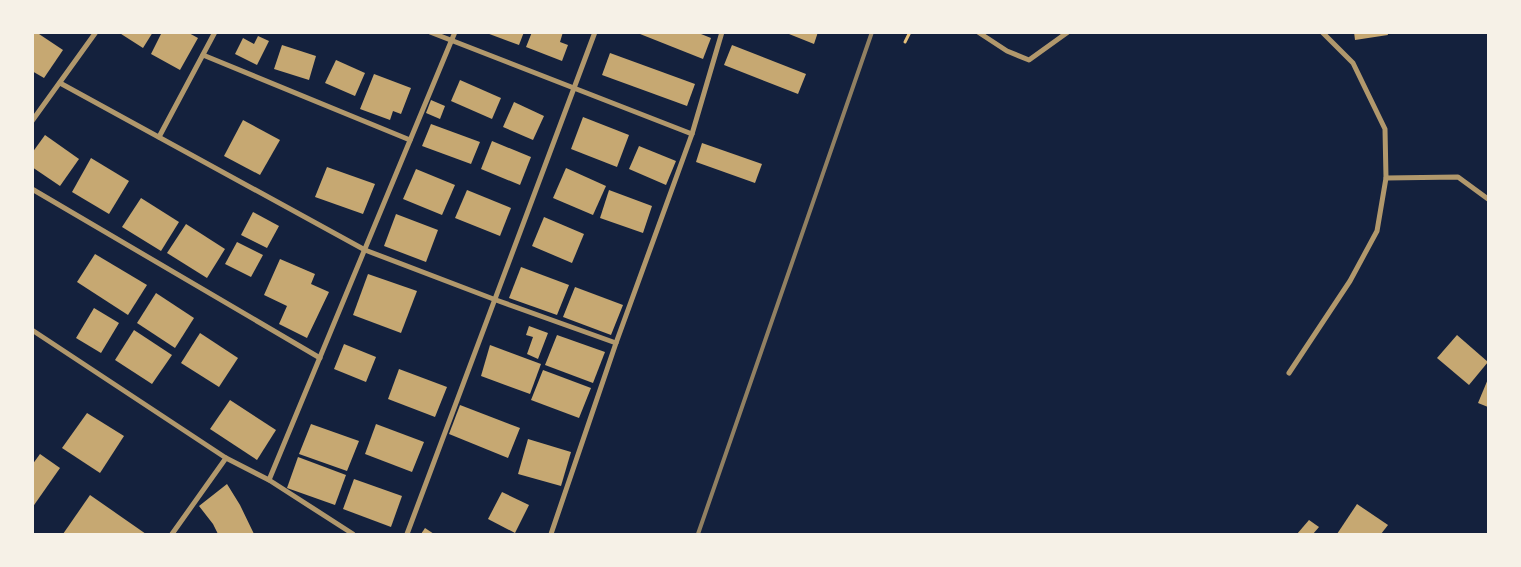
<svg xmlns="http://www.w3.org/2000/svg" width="1521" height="567" font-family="Spectral,serif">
  <rect width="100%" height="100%" fill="#14213d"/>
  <g fill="#c6a872">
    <polygon points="32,32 36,32 63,50 44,78 32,71"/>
    <polygon points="118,32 153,32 143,48"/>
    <polygon points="162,32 187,32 198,38 180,70 151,54"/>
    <polygon points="484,32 524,32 519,45"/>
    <polygon points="532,32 563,32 560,42 568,45 562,61 526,47"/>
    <polygon points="635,32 696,32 711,38 703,59"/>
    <polygon points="784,32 818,32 814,44"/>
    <polygon points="1354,32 1387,32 1388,35 1355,40"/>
    <polygon points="258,36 269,41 257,65 235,54 243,38 254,44"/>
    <polygon points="282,45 316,56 309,80 274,69"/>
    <polygon points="732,45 806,74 798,94 724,65"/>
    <polygon points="610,53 695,84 687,106 602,75"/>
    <polygon points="336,60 365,73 355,96 325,83"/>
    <polygon points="374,74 411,88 401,114 393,111 390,120 360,109"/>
    <polygon points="460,80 501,98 492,119 451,101"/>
    <polygon points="431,100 445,106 440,119 426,113"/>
    <polygon points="514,102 544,116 533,140 503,127"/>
    <polygon points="583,117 629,135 617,167 571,149"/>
    <polygon points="243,120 280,140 260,175 224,156"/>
    <polygon points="431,124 480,142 471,164 422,146"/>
    <polygon points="45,135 79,159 60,186 32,167 32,153"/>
    <polygon points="492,141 531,157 520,185 481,169"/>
    <polygon points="702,143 762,164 755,183 696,162"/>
    <polygon points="639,146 676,161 666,185 629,169"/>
    <polygon points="91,158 129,181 109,214 72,192"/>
    <polygon points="327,167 375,184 363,214 315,197"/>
    <polygon points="566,168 606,186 593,215 553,198"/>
    <polygon points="416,169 455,185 442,215 403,199"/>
    <polygon points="467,190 511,208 500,236 455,218"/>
    <polygon points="609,190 652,206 643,233 600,218"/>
    <polygon points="141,198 179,222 161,251 122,227"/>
    <polygon points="253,212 279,226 267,248 241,235"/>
    <polygon points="396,214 438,230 426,262 384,246"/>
    <polygon points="544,217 584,234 572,263 532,246"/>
    <polygon points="186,224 225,249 207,278 167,253"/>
    <polygon points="237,242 263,255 251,277 225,264"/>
    <polygon points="95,254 147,285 128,315 77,282"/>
    <polygon points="280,259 315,274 311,284 329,292 307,338 279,324 287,306 264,295"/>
    <polygon points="521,267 569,285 557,315 509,298"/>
    <polygon points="368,274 417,291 401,333 353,315"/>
    <polygon points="575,287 623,305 611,335 563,317"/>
    <polygon points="156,293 194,318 175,348 137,323"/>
    <polygon points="94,308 119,323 101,353 76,338"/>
    <polygon points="529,326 548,333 538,359 527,354 533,337 526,335"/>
    <polygon points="134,330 172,355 152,384 115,360"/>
    <polygon points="200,333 238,358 219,387 181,363"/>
    <polygon points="557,335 605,352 593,383 545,365"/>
    <polygon points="1457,335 1488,362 1469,385 1437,358"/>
    <polygon points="344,344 376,357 366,382 334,369"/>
    <polygon points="490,345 541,364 530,394 481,376"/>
    <polygon points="399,369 447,387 435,417 388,399"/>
    <polygon points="543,370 591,388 579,418 531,400"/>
    <polygon points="1488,379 1488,407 1478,403"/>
    <polygon points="230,400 276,430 257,460 210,429"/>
    <polygon points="460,405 520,428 508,458 449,434"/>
    <polygon points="87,413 124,436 100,473 62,448"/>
    <polygon points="311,424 359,441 347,471 299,454"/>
    <polygon points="376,424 424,442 412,472 365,454"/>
    <polygon points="528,439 571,452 561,486 518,474"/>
    <polygon points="40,454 60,468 32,508 32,465"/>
    <polygon points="298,457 346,475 335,505 287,488"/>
    <polygon points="354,479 402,496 391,527 343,509"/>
    <polygon points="227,484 240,505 254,534 218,534 213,524 199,506"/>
    <polygon points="502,492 529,505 515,533 488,519"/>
    <polygon points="90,495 146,534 63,534"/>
    <polygon points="1357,504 1388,525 1381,534 1337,534"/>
    <polygon points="1309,520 1319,527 1313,534 1297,534"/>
    <polygon points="425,528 434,534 421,534"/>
  </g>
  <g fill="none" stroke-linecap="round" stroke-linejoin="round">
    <polyline stroke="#e5c07b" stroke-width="3" points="905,42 910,32"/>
    <g stroke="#b1986c" stroke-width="5">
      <polyline points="430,32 692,134"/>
      <polyline points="978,32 1007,51 1029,60 1068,32"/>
      <polyline points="1322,32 1353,63 1385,129 1386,178 1458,177 1488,199"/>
      <polyline points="203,55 410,140"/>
      <polyline points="60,83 365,250 496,300 616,343"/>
      <polyline points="32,121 96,32"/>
      <polyline points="159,137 215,32"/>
      <polyline points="32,189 320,358"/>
      <polyline points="32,330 226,458 269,480 353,534"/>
      <polyline points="1289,373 1350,281 1377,231 1386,178"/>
      <polyline points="269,480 455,32"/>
      <polyline points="172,534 226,458"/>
      <polyline points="407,534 595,32"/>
      <polyline points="551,534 616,343 692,134 722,32"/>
    </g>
    <polyline stroke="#918062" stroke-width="4" points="698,534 872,32"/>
  </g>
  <rect width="1521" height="567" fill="none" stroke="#f6f1e7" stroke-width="68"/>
</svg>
